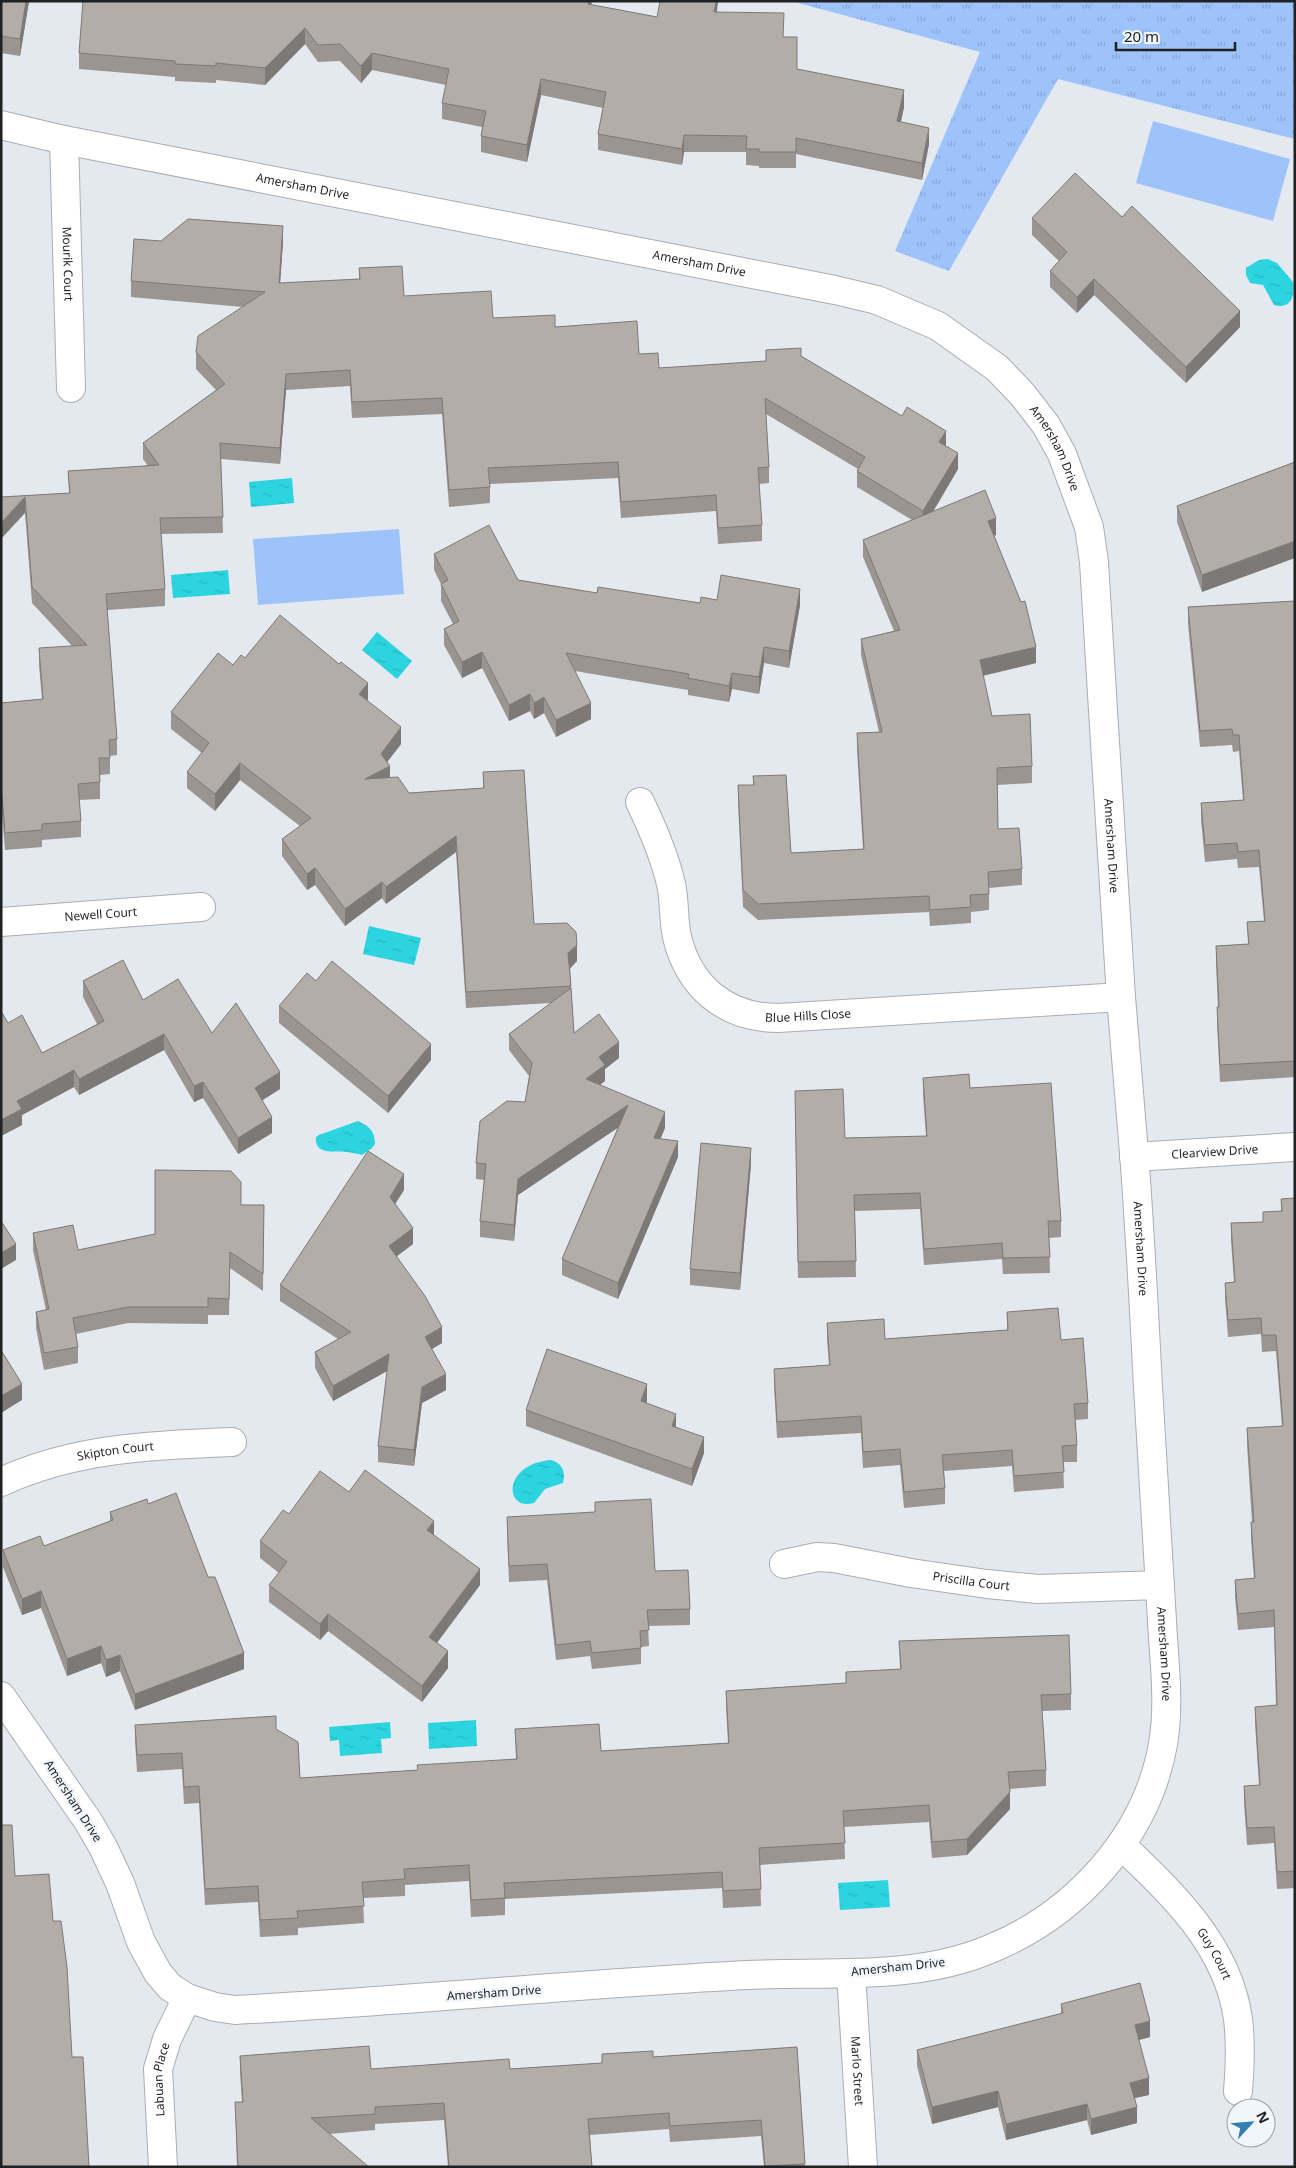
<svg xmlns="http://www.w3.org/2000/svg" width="1296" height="2168" font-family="'Noto Sans',sans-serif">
  <defs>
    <pattern id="grass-tufts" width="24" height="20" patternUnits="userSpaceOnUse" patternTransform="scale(1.25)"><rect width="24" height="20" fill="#9ec3fa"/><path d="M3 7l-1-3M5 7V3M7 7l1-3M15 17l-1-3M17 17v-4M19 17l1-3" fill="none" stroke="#88a7d6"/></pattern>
    <pattern id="water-ripples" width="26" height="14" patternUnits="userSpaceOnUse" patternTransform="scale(1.25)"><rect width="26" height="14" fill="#2bd4df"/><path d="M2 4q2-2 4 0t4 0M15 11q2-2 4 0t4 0" fill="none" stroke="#26b6bf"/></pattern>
  </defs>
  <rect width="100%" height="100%" fill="#e4e8ef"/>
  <polygon fill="url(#grass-tufts)" points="791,1 1295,1 1295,139 1058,79 949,271 895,251 980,52"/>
  <g fill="#9ec3fa">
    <polygon points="1153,121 1290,159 1273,221 1136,183"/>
    <polygon points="399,529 404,594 258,605 253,539"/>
  </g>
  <g fill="url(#water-ripples)">
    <path d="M1268,259L1277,263L1293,282C1295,296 1291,310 1274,305L1263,285L1250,283L1246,275V268L1259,260Z"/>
    <polygon points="292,478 294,503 251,507 249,482"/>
    <polygon points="228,570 230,594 173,598 171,575"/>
    <polygon points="377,632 412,661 397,679 362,650"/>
    <polygon points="369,926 421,938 414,965 363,954"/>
    <path d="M358,1121C369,1126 375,1131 375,1144L372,1148L362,1155C357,1154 351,1152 346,1152C334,1151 314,1155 316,1137L319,1135Z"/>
    <path d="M551,1460C562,1463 566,1472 563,1483L545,1489L534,1503C504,1512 502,1464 551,1460Z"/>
    <polygon points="476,1720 477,1746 429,1749 428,1723"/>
    <polygon points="390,1722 391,1738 381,1739 382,1753 340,1756 339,1740 330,1741 329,1727"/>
    <polygon points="888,1880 890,1907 840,1910 838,1883"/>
  </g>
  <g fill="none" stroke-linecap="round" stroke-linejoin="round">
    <defs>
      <g id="minor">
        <path id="s1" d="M1,125L64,140L835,290L877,300L938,326L997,368L1022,394L1046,425L1062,454L1089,527L1094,562C1103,707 1111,852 1121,997C1125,1049 1130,1101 1134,1153C1140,1230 1144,1309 1148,1387C1153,1465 1158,1543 1162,1621C1164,1661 1170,1704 1163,1744C1147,1836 1076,1914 990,1949C915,1981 828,1971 747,1975C576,1984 406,2001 235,2010L215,2007L187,1998L170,1987L158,1973L141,1942L120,1883L103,1847L88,1821L1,1696"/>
        <path id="s2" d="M64,140L71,388"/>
        <path id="s3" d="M640,802C653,829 664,854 671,884C675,901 673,919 677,937C689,987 726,1018 778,1018L1121,997"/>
        <path id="s4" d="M1,922L201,907"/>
        <path id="s5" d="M1134,1157L1295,1147"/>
        <path id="s6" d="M1,1482C74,1448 153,1445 232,1442"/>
        <path id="s7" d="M784,1564L817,1557L834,1558L911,1573L987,1584L1038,1589L1160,1585"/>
        <path id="s8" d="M1121,1845C1172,1893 1228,1946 1238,2019C1241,2043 1240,2067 1238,2091"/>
        <path id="s9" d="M851,1973L863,2167"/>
        <path id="s10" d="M163,2167L158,2069L167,2039L187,1998"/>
      </g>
    </defs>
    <use href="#minor" stroke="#a9aeb4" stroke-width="30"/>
    <use href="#minor" stroke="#fff" stroke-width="28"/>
  </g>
  <g fill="#9a9590">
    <polygon points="1,1 29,1 20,56 1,53"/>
    <polygon points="83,1 591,5 657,17 718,1 717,12 784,37 797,69 904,107 901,122 929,144 922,180 796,154 796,168 759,168 759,166 746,165 746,152 684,152 682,165 598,150 598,134 603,108 541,95 527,162 481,152 481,136 482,127 442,119 442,103 446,85 372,70 361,83 340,61 318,62 305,44 265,85 216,80 216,83 175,81 175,77 79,69 79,53"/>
    <polygon points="1122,217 1240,327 1186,383 1094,295 1077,313 1050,287 1050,271 1059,261 1032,235 1032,218"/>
    <polygon points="161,241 283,242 280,283 359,279 359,268 404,296 493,318 555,327 639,354 659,368 766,361 766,350 801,356 946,446 958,469 933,512 996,535 994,536 1036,663 983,676 992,716 1032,766 1032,783 997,785 998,829 1022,869 1022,885 989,888 989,910 971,912 971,923 930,926 929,912 758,920 743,907 738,802 738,785 753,785 753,776 791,853 863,849 857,749 857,733 879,732 861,655 861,639 894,631 863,557 863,540 912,520 857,487 857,471 858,469 766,414 769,467 769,483 759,484 762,525 762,541 718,544 716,511 621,518 618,478 490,484 490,503 449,507 442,414 352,418 350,386 286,390 280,464 221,459 223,533 161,534 165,589 165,606 107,610 117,739 117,755 110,756 110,774 100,775 100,799 79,800 81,821 81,837 42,840 42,847 5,850 1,800 1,703 42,699 39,665 39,648 72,646 32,603 25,513 1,497 69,493 68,471 148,466 143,459 143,443 216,390 196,369 196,352 243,307 131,297 131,281"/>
    <polygon points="1295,462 1202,592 1177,522 1177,506"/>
    <polygon points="434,554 518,580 597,593 700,603 717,600 800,605 789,668 764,663 759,694 732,689 729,702 688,695 688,690 575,671 591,719 556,737 544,713 534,719 530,711 509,721 482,668 462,678 444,645 444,629 453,624 441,601 441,584 434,570"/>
    <polygon points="1295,601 1295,1077 1220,1082 1217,1024 1217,1007 1218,1007 1216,963 1216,946 1248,944 1247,922 1264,921 1259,867 1238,868 1237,859 1205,862 1201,820 1201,803 1243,800 1239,751 1233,752 1232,745 1200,747 1188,624 1188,607"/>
    <polygon points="245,658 368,699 367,701 401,744 387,762 390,778 409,793 483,788 483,772 534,924 577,961 570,969 574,1033 619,1058 605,1069 605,1081 600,1085 665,1128 660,1139 678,1157 618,1299 562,1275 562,1259 618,1127 518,1195 514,1241 480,1237 480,1221 484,1180 476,1179 476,1163 525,1102 529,1076 509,1050 509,1034 551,1003 466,1008 456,852 386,904 382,898 345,926 315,885 307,890 282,856 282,839 300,826 240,780 215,811 187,788 187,772 202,753 171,729 171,712 233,665"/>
    <polygon points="83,981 143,1000 212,1033 280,1089 262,1100 272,1133 238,1154 203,1098 194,1102 164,1050 79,1095 74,1087 22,1115 22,1125 1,1136 1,1011 8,1023 42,1053 97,1024 83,997"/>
    <polygon points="316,981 431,1060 388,1113 279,1023 279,1006"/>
    <polygon points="923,1078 970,1088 1061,1221 1061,1237 1049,1238 1050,1273 1003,1274 1002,1259 924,1265 920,1209 855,1211 856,1277 798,1278 795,1107 845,1138 926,1136 923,1094"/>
    <polygon points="751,1164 740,1290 690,1285 690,1269"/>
    <polygon points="404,1190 395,1204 413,1244 397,1256 442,1343 432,1349 446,1390 422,1403 414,1466 378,1462 378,1446 387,1371 333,1401 315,1368 315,1352 338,1339 280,1301 280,1285"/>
    <polygon points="1295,1198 1295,1888 1277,1889 1274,1843 1247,1845 1244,1803 1244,1786 1259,1785 1255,1723 1255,1707 1276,1705 1274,1627 1238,1630 1235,1597 1235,1580 1254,1579 1251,1539 1251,1522 1252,1522 1247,1445 1247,1428 1282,1426 1276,1351 1262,1352 1261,1334 1228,1337 1225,1299 1225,1283 1234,1282 1231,1240 1231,1223 1263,1222 1281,1211 1281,1199"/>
    <polygon points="241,1205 264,1205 263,1291 230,1268 229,1315 208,1315 208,1324 128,1323 76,1334 78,1347 78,1363 44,1370 36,1328 36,1312 46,1310 33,1250 33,1233 78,1250 155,1234"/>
    <polygon points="1007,1312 1061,1340 1088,1403 1088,1419 1075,1420 1077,1445 1077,1462 1063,1462 1064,1488 1014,1492 1012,1466 944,1471 945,1488 945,1504 904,1508 900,1465 863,1468 861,1433 777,1438 774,1385 774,1369 829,1365 827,1339 827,1323 885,1339 1007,1330"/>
    <polygon points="647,1401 646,1403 676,1427 704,1453 692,1486 526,1426 526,1410"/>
    <polygon points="349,1492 434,1535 480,1585 437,1643 448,1668 422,1702 328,1631 320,1640 269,1602 269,1585 279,1573 260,1558 260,1541 289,1514"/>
    <polygon points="148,1504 208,1577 244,1669 135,1710 120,1671 106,1677 101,1663 67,1676 41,1608 22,1615 3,1567 3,1550 44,1546 110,1521 110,1512"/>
    <polygon points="507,1517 655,1571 690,1609 690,1625 648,1626 649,1646 641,1647 641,1664 592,1669 590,1656 556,1660 547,1580 509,1582 507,1532"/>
    <polygon points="899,1641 1071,1694 1071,1710 1042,1711 1046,1770 1046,1786 1010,1789 1010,1809 967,1855 932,1858 929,1822 844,1827 845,1859 760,1865 761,1906 723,1908 722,1888 505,1899 505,1915 471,1917 469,1881 405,1885 405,1896 363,1898 364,1923 298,1928 298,1935 260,1937 258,1902 205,1905 199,1803 184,1804 182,1769 137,1772 135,1741 135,1725 276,1729 300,1778 417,1770 516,1759 515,1729 601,1751 728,1743 726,1707 726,1691 846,1683 900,1669"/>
    <polygon points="1061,2004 1150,2037 1139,2040 1149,2095 1135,2098 1137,2123 1091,2135 1087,2120 1006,2140 998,2107 932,2124 917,2066 917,2050 1061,2014"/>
    <polygon points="797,2047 805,2167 764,2167 761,2136 670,2142 669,2129 590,2135 592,2167 448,2167 444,2120 375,2124 375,2130 329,2134 369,2167 237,2167 235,2102 242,2102 240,2073 240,2056 371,2069 510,2069 602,2063 602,2054 653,2057"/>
  </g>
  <g fill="#7d7976">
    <polygon points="26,1 29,1 20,56 20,39"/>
    <polygon points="588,1 592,1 588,21"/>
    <polygon points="716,1 718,1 714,29 714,12"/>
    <polygon points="305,28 305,44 265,85 265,68"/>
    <polygon points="372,53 372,70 361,83 361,66"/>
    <polygon points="541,79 541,95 527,162 527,145"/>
    <polygon points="904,90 904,107 897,138 897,121"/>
    <polygon points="929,128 929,144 922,180 922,163"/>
    <polygon points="684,135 684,152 682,165 682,149"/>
    <polygon points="283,226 283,242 279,299 279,283"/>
    <polygon points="1094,279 1094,295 1077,313 1077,297"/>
    <polygon points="1240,311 1240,327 1186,383 1186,367"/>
    <polygon points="286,374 286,390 280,464 280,448"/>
    <polygon points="946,431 946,447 939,442"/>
    <polygon points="958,453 958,469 923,528 923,511"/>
    <polygon points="25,497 25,513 1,539 1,523"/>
    <polygon points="996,518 996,535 988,538 988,521"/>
    <polygon points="1295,541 1295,558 1202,592 1202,575"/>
    <polygon points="800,589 800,605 789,668 789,651"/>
    <polygon points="764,647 764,663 759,694 759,677"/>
    <polygon points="1036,647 1036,663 980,676 980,660"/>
    <polygon points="482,652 482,668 462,678 462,662"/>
    <polygon points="732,673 732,689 729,702 729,686"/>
    <polygon points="368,683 368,699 359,711 359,694"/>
    <polygon points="530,694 530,711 509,721 509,705"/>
    <polygon points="544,697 544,713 534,719 534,703"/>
    <polygon points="591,703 591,719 556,737 556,720"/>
    <polygon points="401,727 401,744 381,770 381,754"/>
    <polygon points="240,763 240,780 215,811 215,794"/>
    <polygon points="390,766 390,783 365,779"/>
    <polygon points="456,836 456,852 386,904 386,887"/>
    <polygon points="315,868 315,885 307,890 307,874"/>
    <polygon points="382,882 382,898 345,926 345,909"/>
    <polygon points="577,945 577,961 568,970 568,953"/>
    <polygon points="164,1034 164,1050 79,1095 79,1079"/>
    <polygon points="619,1042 619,1058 605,1069 605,1081 586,1095 586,1079 599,1057"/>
    <polygon points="431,1044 431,1060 388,1113 388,1096"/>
    <polygon points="74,1070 74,1087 22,1115 22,1125 1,1136 1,1120 17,1101"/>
    <polygon points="280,1072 280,1089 255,1105 255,1088"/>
    <polygon points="203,1082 203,1098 194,1102 194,1086"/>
    <polygon points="628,1105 628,1121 518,1195 514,1241 514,1225 518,1179"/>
    <polygon points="665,1112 665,1128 654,1154 654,1138"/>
    <polygon points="272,1117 272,1133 238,1154 238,1138"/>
    <polygon points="678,1141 678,1157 618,1299 618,1283"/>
    <polygon points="751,1148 751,1164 740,1290 740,1273"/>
    <polygon points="404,1174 404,1190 390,1212 390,1197"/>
    <polygon points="413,1228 413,1244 389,1262 389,1246"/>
    <polygon points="16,1244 16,1260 1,1269 1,1253"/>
    <polygon points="442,1327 442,1343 425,1353 425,1337"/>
    <polygon points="389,1354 389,1370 333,1401 333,1386"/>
    <polygon points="446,1374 446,1390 422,1403 414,1466 414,1450 422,1387"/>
    <polygon points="22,1384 22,1400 1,1413 1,1396"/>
    <polygon points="647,1384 647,1401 641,1418 641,1401"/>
    <polygon points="676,1414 676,1430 672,1426"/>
    <polygon points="704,1437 704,1453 692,1486 692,1469"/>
    <polygon points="434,1521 434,1537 427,1530"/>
    <polygon points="480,1569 480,1585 429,1653 429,1637"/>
    <polygon points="41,1591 41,1608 22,1615 22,1599"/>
    <polygon points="328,1614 328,1631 320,1640 320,1624"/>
    <polygon points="101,1646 101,1663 67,1676 67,1659"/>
    <polygon points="448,1651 448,1668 422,1702 422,1686"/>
    <polygon points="244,1653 244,1669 135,1710 135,1694"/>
    <polygon points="120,1655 120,1671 106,1677 106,1660"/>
    <polygon points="1010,1792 1010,1809 967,1855 967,1839"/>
    <polygon points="1150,2021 1150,2037 1135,2041 1135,2025"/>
    <polygon points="1149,2078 1149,2095 1130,2099 1130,2083"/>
    <polygon points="998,2091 998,2107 932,2124 932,2107"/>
    <polygon points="1087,2104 1087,2120 1006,2140 1006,2124"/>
    <polygon points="1137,2107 1137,2123 1091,2135 1091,2119"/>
  </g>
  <g fill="#b3ada8" stroke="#7d7976">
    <polygon points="1,1 26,1 20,39 1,36"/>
    <polygon points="83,1 588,1 588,4 657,17 660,1 716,1 714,12 784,13 783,37 797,37 797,69 904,90 897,121 929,128 922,163 796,138 796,152 759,152 759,149 746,149 747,136 684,135 682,149 598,134 606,92 541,79 527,145 481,136 486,111 442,103 449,69 372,53 361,66 340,44 318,45 305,28 265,68 216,63 216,66 175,64 175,61 79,53"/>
    <polygon points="1075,173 1122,217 1132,206 1240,311 1186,367 1094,279 1077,297 1050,271 1067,252 1032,218"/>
    <polygon points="188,219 283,226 279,283 360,279 359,268 402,266 404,296 491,291 493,318 555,315 555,327 637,321 639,354 658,353 659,368 766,361 766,350 801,348 801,356 902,416 907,407 946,431 939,442 958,453 923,511 857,471 865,457 765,398 769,467 758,468 762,525 718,528 716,495 621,502 618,462 488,468 490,487 449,490 442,398 352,402 350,370 286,374 280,448 220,443 223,517 160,518 165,589 106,594 117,739 109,740 110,758 99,758 100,782 78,784 81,821 42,824 42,830 5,833 1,783 1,703 43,699 39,648 87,645 32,587 25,497 1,523 1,497 70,493 68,471 159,465 143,443 225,384 196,352 198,336 265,292 131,281 134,239 161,241"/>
    <polygon points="1295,462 1295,541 1202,575 1177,506"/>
    <polygon points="985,490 996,518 988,521 1021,602 1025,601 1036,647 980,660 992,716 1030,714 1032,766 997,768 998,829 1019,828 1022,869 988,872 989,894 970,895 971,907 930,910 929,896 758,904 743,890 738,785 754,785 753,776 786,775 791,853 864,849 857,733 882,732 861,639 900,630 863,540"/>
    <polygon points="489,525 518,580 597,593 598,587 700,603 701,597 717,600 721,575 800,589 789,651 764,647 759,677 732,673 729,686 688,678 689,674 566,653 591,703 556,720 544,697 534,703 530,694 509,705 482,652 462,662 444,629 459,621 441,584 448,580 434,554"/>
    <polygon points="1295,601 1295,1061 1220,1065 1217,1007 1219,1007 1216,946 1249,944 1247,922 1265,921 1259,850 1238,852 1237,843 1205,845 1201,803 1244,800 1239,735 1233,735 1232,729 1200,731 1188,607"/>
    <polygon points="280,615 339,664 341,662 368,683 359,694 401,727 381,754 390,766 365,779 398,777 409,793 484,788 483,772 524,770 534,924 567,923 576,932 577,945 568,953 571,986 466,992 456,836 386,887 382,882 345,909 315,868 307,874 282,839 311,818 240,763 215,794 187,772 209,743 171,712 218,653 233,665 241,655 245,658"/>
    <polygon points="123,960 143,1000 178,979 212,1033 236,1003 280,1072 255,1088 272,1117 238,1138 203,1082 194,1086 164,1034 79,1079 74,1070 17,1101 22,1109 1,1120 1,1011 8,1023 22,1015 42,1053 104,1021 83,981"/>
    <polygon points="332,961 431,1044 388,1096 279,1006 307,973 316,981"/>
    <polygon points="571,988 574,1033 599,1014 619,1042 599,1057 605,1065 586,1079 665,1112 654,1138 678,1141 618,1283 562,1259 628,1105 518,1179 514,1225 480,1221 486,1164 476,1163 480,1121 507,1101 525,1102 532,1063 509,1034"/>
    <polygon points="969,1074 970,1088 1051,1083 1061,1221 1048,1221 1050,1257 1003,1258 1002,1243 924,1249 920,1193 854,1195 856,1261 798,1262 795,1091 843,1089 845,1138 927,1136 923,1078"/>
    <polygon points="701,1143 751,1148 740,1273 690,1269"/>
    <polygon points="368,1151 404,1174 390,1197 413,1228 389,1246 425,1296 442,1327 425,1337 446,1374 422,1387 414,1450 378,1446 389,1354 333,1386 315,1352 351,1332 280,1285"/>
    <polygon points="155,1170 231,1171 241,1182 241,1205 264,1205 263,1274 230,1252 229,1299 208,1298 208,1307 128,1307 73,1318 78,1347 44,1353 36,1312 49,1309 33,1233 73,1225 78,1250 155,1234"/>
    <polygon points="1295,1198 1295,1871 1277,1872 1274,1827 1247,1828 1244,1786 1260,1785 1255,1707 1277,1705 1274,1610 1238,1614 1235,1580 1255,1578 1251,1522 1254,1522 1247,1428 1283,1426 1276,1335 1262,1335 1261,1318 1228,1320 1225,1283 1235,1282 1231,1223 1263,1222 1263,1212 1282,1211 1281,1199"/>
    <polygon points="1,1221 16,1244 1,1253"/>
    <polygon points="1058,1308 1061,1340 1083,1338 1088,1403 1074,1404 1077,1445 1062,1446 1064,1472 1014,1476 1012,1450 942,1455 945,1488 904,1492 900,1449 863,1452 861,1416 777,1422 774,1369 830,1365 827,1323 884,1319 885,1339 1008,1330 1007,1312"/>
    <polygon points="547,1349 647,1384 641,1401 676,1414 672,1426 704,1437 692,1469 526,1410"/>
    <polygon points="1,1350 22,1384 1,1396"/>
    <polygon points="365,1470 434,1521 427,1530 480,1569 429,1637 448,1651 422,1686 328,1614 320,1624 269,1585 287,1562 260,1541 283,1510 289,1514 320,1471 349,1492"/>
    <polygon points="176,1493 208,1577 215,1577 244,1653 135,1694 120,1655 106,1660 101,1646 67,1659 41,1591 22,1599 3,1550 40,1536 44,1546 113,1520 110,1512 147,1499 148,1504"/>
    <polygon points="651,1499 655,1571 688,1570 690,1609 647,1610 649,1630 640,1631 641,1648 592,1653 590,1641 556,1645 547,1564 509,1566 507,1517 595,1512 595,1502"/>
    <polygon points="1069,1635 1071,1694 1041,1695 1046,1770 1008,1772 1010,1792 967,1839 932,1842 929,1805 843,1811 845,1843 759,1848 761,1889 723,1891 722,1872 504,1883 505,1898 471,1900 469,1865 404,1869 405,1879 362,1882 364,1906 297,1911 298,1918 260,1920 258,1886 205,1889 199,1786 184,1787 182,1753 137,1755 135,1725 276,1716 276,1729 298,1742 300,1778 418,1770 417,1765 517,1759 515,1729 599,1724 601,1751 729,1743 726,1691 846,1683 846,1672 901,1669 899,1641"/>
    <polygon points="1,1825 12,1825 15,1876 49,1874 53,1921 61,1921 67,1967 72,2057 83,2057 89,2167 1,2167"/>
    <polygon points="1140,1983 1150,2021 1135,2025 1149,2078 1130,2083 1137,2107 1091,2119 1087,2104 1006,2124 998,2091 932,2107 917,2050 1063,2013 1061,2004"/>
    <polygon points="369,2046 371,2069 509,2059 510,2069 602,2063 602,2054 653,2051 653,2057 797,2047 805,2164 765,2166 761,2120 670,2126 669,2113 588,2119 592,2167 449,2167 444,2103 375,2107 375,2114 311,2118 369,2167 238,2167 235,2102 243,2102 240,2056"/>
  </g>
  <g text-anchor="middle" stroke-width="5" stroke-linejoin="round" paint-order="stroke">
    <g font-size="12" fill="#1f2123" stroke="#f1f6fc">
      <text dy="4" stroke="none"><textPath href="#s1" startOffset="308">Amersham Drive</textPath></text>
      <text dy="4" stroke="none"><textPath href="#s2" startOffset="124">Mourik Court</textPath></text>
      <text dy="4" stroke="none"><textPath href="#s1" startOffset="712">Amersham Drive</textPath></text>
      <text dy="4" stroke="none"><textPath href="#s1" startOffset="1132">Amersham Drive</textPath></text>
      <text dy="4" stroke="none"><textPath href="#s1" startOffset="1538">Amersham Drive</textPath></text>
      <text dy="4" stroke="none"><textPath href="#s4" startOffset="100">Newell Court</textPath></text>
      <text dy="4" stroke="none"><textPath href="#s3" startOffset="312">Blue Hills Close</textPath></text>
      <text dy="4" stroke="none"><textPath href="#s5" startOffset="81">Clearview Drive</textPath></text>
      <text dy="4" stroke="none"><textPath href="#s1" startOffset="1942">Amersham Drive</textPath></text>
      <text dy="4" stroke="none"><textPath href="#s6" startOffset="119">Skipton Court</textPath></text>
      <text dy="4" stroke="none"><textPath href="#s7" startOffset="190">Priscilla Court</textPath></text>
      <text dy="4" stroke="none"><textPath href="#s1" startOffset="2348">Amersham Drive</textPath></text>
      <text transform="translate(73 1801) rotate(57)" y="4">Amersham Drive</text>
      <text dy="4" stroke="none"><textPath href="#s8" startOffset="144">Guy Court</textPath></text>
      <text transform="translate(898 1967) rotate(-6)" y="4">Amersham Drive</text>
      <text transform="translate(494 1993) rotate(-4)" y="4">Amersham Drive</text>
      <text dy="4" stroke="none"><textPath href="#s9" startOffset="98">Marlo Street</textPath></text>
      <text dy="4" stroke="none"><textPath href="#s10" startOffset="88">Labuan Place</textPath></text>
    </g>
  </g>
  <rect width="1296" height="2168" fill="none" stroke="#1f2123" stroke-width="5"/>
  <g transform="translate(1251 2123) rotate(64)"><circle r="24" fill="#f1f6fc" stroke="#9da1a5"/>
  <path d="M0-4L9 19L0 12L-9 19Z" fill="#337fb2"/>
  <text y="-8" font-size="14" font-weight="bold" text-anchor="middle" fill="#1f2123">N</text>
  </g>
  <path d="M1116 42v8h119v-8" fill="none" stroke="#1f2123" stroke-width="2.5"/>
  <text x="1124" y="42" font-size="15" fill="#1f2123" stroke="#f1f6fc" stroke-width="4" paint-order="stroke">20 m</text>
</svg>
